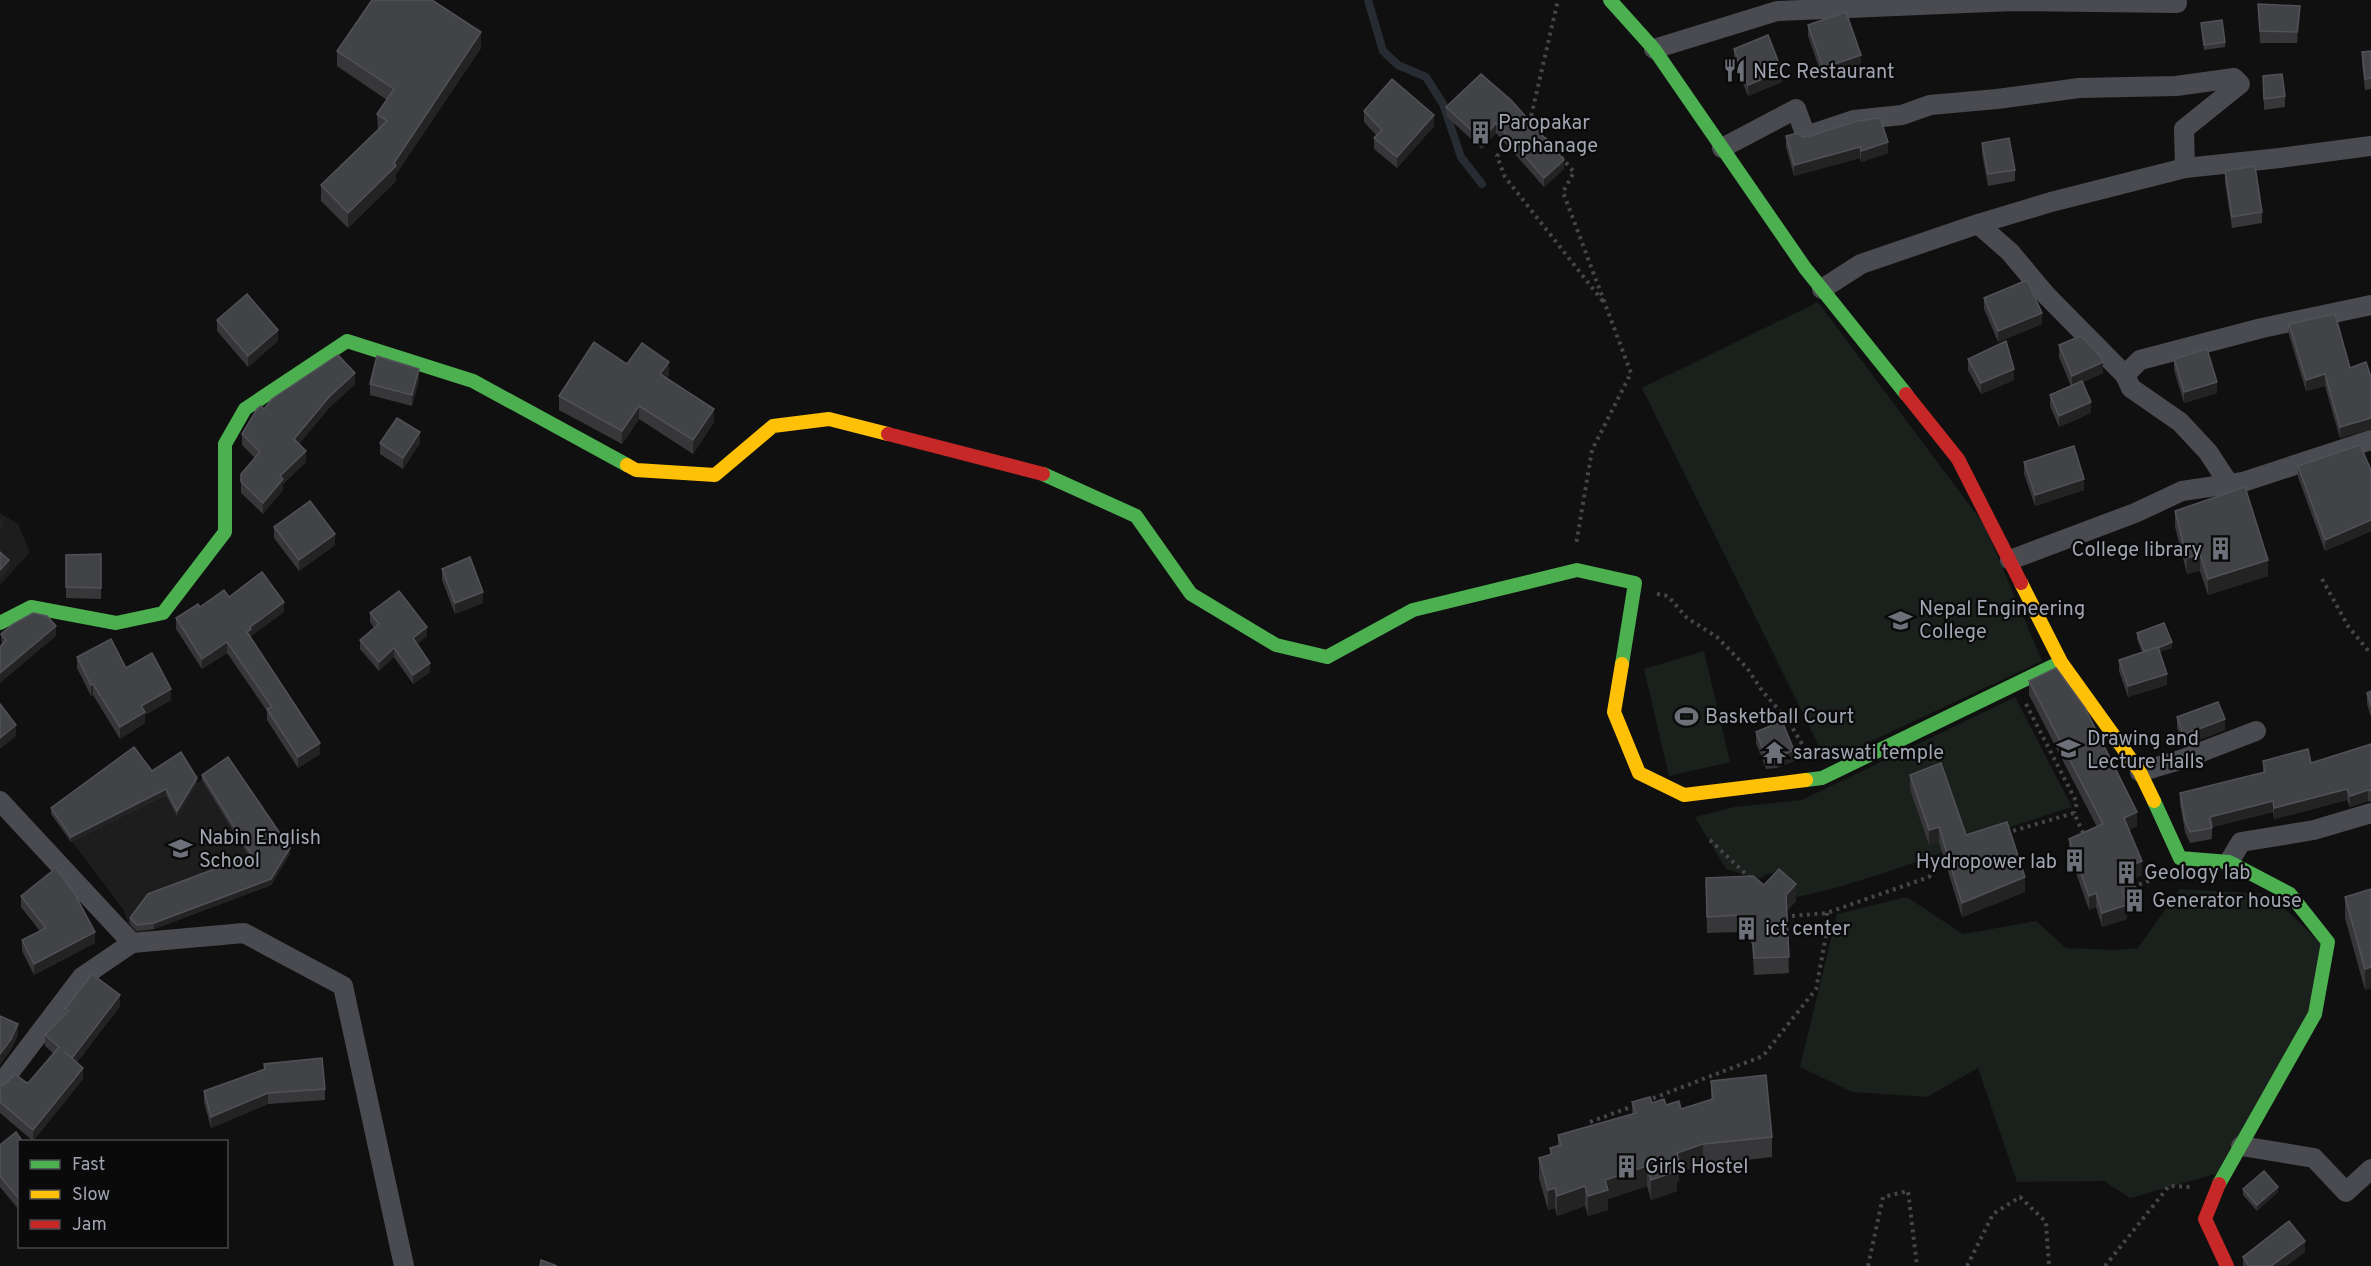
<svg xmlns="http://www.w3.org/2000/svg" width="2371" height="1266" font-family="Overpass,sans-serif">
  <rect width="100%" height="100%" fill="#101010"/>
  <g fill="#1d1d1e">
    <polygon points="0,513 18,524 30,552 0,585"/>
    <polygon points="181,758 197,783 228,762 290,854 263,888 133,937 123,909 51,814 150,774"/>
  </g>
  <g fill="#1a201b">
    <polygon points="1818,302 1985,526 2042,661 1827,762 1642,388"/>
    <polygon points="1704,651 1730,762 1669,776 1644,669"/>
    <path d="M2015,697L2072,807C1979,835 1891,877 1797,897C1789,886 1783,875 1770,873L1758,879L1726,869L1695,817L1735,807L1802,800Z"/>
    <polygon points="2180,889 2270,894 2327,949 2317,1013 2219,1173 2130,1198 2104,1181 2017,1182 1978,1068 1927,1097 1852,1092 1800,1067 1837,914 1907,897 1963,934 2036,921 2066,948 2116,950 2138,948"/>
  </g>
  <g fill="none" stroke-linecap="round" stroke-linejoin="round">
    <polyline stroke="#272b32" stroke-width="8" points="1368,0 1383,51 1398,65 1426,77 1443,104 1461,157 1482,184"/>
    <g stroke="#46464a" stroke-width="4" stroke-dasharray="3 4.5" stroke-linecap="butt">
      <polyline points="1546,140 1530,121 1558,0"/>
      <polyline points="1509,143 1497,156 1505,177 1605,304"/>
      <polyline points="1561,157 1574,172 1563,192 1631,373 1592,450 1576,545"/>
      <polyline points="2322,579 2348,626 2371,654"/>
      <polyline points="1657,594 1668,596 1687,618 1717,637 1747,668 1763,692 1788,720 1809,756"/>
      <polyline points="2026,704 2077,803 2074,813"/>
      <polyline points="2006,833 2074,813 2084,835"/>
      <polyline points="1710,840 1751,879"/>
      <polyline points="2132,887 2151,880 2160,873"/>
      <polyline points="1792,916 1827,913 1929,877 1942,853 1945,852"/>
      <polyline points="1646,1101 1763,1056 1816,989 1826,936 1827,913"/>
      <polyline points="1590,1122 1636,1105"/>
      <polyline points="1868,1266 1883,1197 1908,1191 1917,1266"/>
      <polyline points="1967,1266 1993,1214 2020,1197 2046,1222 2049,1266"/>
      <polyline points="2105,1266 2169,1186 2192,1187"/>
    </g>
    <g stroke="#4a4b50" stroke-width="20">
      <polyline points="1654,49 1777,11 2014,1 2177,3"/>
      <polyline points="1722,148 1796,109 1806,136 1854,120 1902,115 1930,105 1997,99 2079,88 2176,86 2234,78 2240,84 2184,129 2185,168"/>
      <polyline points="1978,224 2010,252 2046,295 2125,375"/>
      <polyline points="1822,289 1861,264 1978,224 2051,202 2185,168 2280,158 2371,146"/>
      <polyline points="2229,484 2208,452 2180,422 2131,388 2125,375 2140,360 2262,328 2371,305"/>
      <polyline points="2010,560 2135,513 2182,491 2243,482 2371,440"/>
      <polyline points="2140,772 2183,759 2256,731"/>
      <polyline points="0,801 132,943 244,933 343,986 404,1266"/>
      <polyline points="2229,862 2241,842 2314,830 2371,813"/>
      <polyline points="0,1085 82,977 132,943"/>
      <polyline points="2241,1146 2314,1158 2346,1192 2371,1169"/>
    </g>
    <g stroke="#4caf50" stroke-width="14">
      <polyline points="1610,0 1654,49 1805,268 1906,394"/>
      <polyline points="1043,474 1136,516 1191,594 1276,645 1327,657 1413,610 1577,570 1635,583 1622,664"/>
      <polyline points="0,623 31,607 116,623 163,613 225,532 225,444 245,409 347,341 473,381 627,465"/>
      <polyline points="1806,780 1822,778 2061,662"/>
      <polyline points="2154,801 2180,858 2229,862 2290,894 2328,942 2315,1014 2219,1184"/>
    </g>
    <g stroke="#ffc107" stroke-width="14">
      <polyline points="627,465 636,470 715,475 773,426 829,419 888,434"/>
      <polyline points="2021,583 2061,662 2140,772 2154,801"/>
      <polyline points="1622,664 1614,712 1639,773 1684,795 1806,780"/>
    </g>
    <g stroke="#c62828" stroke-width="14">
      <polyline points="1906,394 1958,459 2021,583"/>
      <polyline points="888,434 1043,474"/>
      <polyline points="2219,1184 2205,1219 2227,1266"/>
    </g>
  </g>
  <g fill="#37373a">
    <polygon points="433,1 481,48 396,174 396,181 348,228 321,201 321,185 378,130 377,114 387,100 337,66 337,51"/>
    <polygon points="2258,4 2300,17 2297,43 2260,43"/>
    <polygon points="2201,23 2225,42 2225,47 2204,50"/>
    <polygon points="1808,25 1861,66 1823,79 1808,36"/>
    <polygon points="1734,49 1782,82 1748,96 1734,60"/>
    <polygon points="2371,51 2371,89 2365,90 2362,63 2362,52"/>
    <polygon points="1481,74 1564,169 1544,187 1496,133 1482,149 1446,116 1446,107"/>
    <polygon points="2263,76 2285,96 2285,107 2264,110"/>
    <polygon points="1364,111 1434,126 1397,168 1374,149 1374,138 1377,136 1364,122"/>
    <polygon points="1786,136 1803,137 1888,153 1861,162 1860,158 1794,176 1786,147"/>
    <polygon points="1982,143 2015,170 2015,181 1988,186 1982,154"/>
    <polygon points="2225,171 2262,212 2262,223 2232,228 2225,182"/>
    <polygon points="1984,298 2042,324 1998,342 1984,309"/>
    <polygon points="217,320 278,341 248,367 217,331"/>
    <polygon points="2289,324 2350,368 2371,377 2371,429 2340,438 2325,386 2306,391 2289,335"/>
    <polygon points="2059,345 2103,373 2083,382 2091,413 2059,427 2050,406 2050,395 2071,386 2059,357"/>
    <polygon points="1968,359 2014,380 1981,394 1968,370"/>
    <polygon points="2174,359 2217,393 2184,403 2174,370"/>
    <polygon points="669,375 667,378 714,422 693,454 639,419 622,444 559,410 559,396"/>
    <polygon points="419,380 412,406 370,395 370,384"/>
    <polygon points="355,384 329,408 299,444 306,462 283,484 283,490 263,514 241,493 241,474 255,458 242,445 242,434 264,409"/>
    <polygon points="380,443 420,443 403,469 380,454"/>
    <polygon points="2024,462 2084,490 2035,506 2024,474"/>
    <polygon points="2298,466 2371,470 2371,531 2325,551 2298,477"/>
    <polygon points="2175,511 2268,576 2208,595 2200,571 2187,574 2175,527"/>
    <polygon points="274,527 335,545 299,571 274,538"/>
    <polygon points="66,555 101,588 101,599 66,598"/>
    <polygon points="442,569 483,603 455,614 442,580"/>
    <polygon points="229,597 284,612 251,636 251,639 320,754 298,768 267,720 267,711 227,653 202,669 176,629 176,618 200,607"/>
    <polygon points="370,613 427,636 417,644 430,672 413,684 394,657 379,671 360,649 360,640 374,628 370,622"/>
    <polygon points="2137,633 2172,648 2160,652 2167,685 2128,697 2119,671 2119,660 2142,652 2137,639"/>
    <polygon points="1,634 56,636 2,645"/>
    <polygon points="77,657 126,668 171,700 145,715 145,723 120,739 93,695 91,696 77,668"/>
    <polygon points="2029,681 2137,826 2129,830 2142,875 2133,879 2136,902 2127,905 2127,919 2102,927 2096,907 2089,910 2069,853 2069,839 2097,827 2029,695"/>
    <polygon points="2371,691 2371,717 2367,704 2367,693"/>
    <polygon points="2177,717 2225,730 2183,746 2177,728"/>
    <polygon points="1756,732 1794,761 1777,768 1766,769 1756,743"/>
    <polygon points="2371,744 2371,802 2368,801 2350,807 2347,800 2274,819 2273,812 2212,827 2212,839 2190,843 2185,832 2180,804 2180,793 2263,773 2263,761 2311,763"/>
    <polygon points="152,771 197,783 177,816 166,795 71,842 51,814 51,808"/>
    <polygon points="202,775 290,854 271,885 154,929 137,931 130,924 130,918 249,856 202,780"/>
    <polygon points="1910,775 1966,835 2025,892 1962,917 1939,842 1929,845 1910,789"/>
    <polygon points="1706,878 1764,885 1796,901 1787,911 1789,973 1754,975 1752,944 1740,932 1707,933"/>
    <polygon points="2371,889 2371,988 2365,990 2345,918 2345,897"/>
    <polygon points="21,896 95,943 34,975 22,951 22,940 40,931 21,907"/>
    <polygon points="120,1006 77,1062 83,1079 33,1141 0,1113 0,1085 4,1085 29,1082 54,1054 45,1046 45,1035 65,1014 65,1009"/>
    <polygon points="264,1064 325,1089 325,1100 268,1104 211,1128 204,1102 204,1091 264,1069"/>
    <polygon points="1711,1081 1772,1137 1772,1157 1703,1165 1679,1172 1679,1181 1677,1182 1677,1191 1651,1200 1647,1186 1608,1199 1608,1210 1588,1216 1585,1206 1557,1216 1555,1208 1548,1210 1539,1178 1539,1158 1550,1155 1550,1148 1558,1146 1558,1135 1632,1114 1632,1102 1652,1103 1681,1109 1711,1100"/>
    <polygon points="23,1142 19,1210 0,1187 0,1145"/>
    <polygon points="2243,1189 2278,1192 2257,1211 2243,1195"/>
    <polygon points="2305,1252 2286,1266 2243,1266 2243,1257"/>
  </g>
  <g fill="#232324">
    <polygon points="2300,6 2300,17 2297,43 2297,32"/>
    <polygon points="481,32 481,48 396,174 396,181 348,228 348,213 394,163"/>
    <polygon points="1861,55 1861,66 1823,79 1823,68"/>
    <polygon points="1782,71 1782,82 1748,96 1748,85"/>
    <polygon points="1434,115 1434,126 1397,168 1397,157"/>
    <polygon points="1496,123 1496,133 1482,149 1482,140"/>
    <polygon points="1888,142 1888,153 1861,162 1861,151"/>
    <polygon points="1860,147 1860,158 1794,176 1794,165"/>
    <polygon points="1564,160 1564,169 1544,187 1544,178"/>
    <polygon points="2042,313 2042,324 1998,342 1998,331"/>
    <polygon points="278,330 278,341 248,367 248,356"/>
    <polygon points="669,362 669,375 660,388 660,374"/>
    <polygon points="2103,362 2103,373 2072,387 2072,376"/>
    <polygon points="419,369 419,380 412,406 412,395"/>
    <polygon points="2014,369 2014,380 1981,394 1981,383"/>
    <polygon points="355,373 355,384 329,408 294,450 294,439 329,397"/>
    <polygon points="2325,374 2325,386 2306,391 2306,380"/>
    <polygon points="2217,382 2217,393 2184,403 2184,392"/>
    <polygon points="2091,402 2091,413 2059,427 2059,416"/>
    <polygon points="639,406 639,419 622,444 622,431"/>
    <polygon points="714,409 714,422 693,454 693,440"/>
    <polygon points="2371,418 2371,429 2340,438 2340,427"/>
    <polygon points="420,432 420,443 403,469 403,458"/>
    <polygon points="306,451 306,462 283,484 283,490 263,514 263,503 280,476"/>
    <polygon points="2084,479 2084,490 2035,506 2035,495"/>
    <polygon points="3,516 3,525 0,529 0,520"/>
    <polygon points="2371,520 2371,531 2325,551 2325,540"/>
    <polygon points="335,534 335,545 299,571 299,560"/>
    <polygon points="2200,554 2200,571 2187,574 2187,558"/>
    <polygon points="9,560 9,569 0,579 0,570"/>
    <polygon points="2268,560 2268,576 2208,595 2208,579"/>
    <polygon points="483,592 483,603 455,614 455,603"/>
    <polygon points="284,602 284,612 251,636 251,640 247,632 250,627"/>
    <polygon points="56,626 56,636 0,683 0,673"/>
    <polygon points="427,627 427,636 413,647 413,638"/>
    <polygon points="227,642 227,653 202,669 202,659"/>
    <polygon points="2172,642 2172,648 2145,658 2145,653"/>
    <polygon points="394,648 394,657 379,671 379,662"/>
    <polygon points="430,663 430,672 413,684 413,675"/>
    <polygon points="2167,674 2167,685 2128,697 2128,686"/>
    <polygon points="93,684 93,695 91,696 91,685"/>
    <polygon points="171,689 171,700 145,715 145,723 120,739 120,727 141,706"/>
    <polygon points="2225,719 2225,730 2183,746 2183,735"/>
    <polygon points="16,725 16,736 0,749 0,738"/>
    <polygon points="320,743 320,754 298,768 298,757"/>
    <polygon points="1794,750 1794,761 1777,768 1777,757"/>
    <polygon points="197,778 197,783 177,816 177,811"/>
    <polygon points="166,789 166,795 71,842 71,837"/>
    <polygon points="2347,789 2347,800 2274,819 2274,808"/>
    <polygon points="2368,790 2368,801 2350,807 2350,796"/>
    <polygon points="2273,801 2273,812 2210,828 2210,817"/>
    <polygon points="2137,812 2137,826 2124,832 2124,818"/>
    <polygon points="1939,827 1939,842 1929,845 1929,830"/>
    <polygon points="290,848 290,854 271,885 154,929 154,923"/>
    <polygon points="2142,861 2142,875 2129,880 2129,866"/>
    <polygon points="2025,877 2025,892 1962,917 1962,903"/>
    <polygon points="1796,884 1796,901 1786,912 1786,895"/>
    <polygon points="2136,888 2136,902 2127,905 2127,919 2102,927 2102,913 2123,892"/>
    <polygon points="2096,893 2096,907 2089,910 2089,896"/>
    <polygon points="95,932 95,943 34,975 34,964"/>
    <polygon points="2371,967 2371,988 2365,990 2365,969"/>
    <polygon points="120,995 120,1006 72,1069 72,1058"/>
    <polygon points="18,1024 18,1036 11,1050 0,1065 0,1054"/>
    <polygon points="83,1068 83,1079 33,1141 33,1130"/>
    <polygon points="268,1093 268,1104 211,1128 211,1117"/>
    <polygon points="1703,1144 1703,1165 1679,1172 1679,1181 1677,1182 1677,1191 1651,1200 1651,1180 1674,1163 1677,1153"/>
    <polygon points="1647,1166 1647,1186 1608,1199 1608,1210 1588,1216 1588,1196 1605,1180"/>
    <polygon points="1585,1186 1585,1206 1557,1216 1557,1196"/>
    <polygon points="2278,1187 2278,1192 2257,1211 2257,1205"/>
    <polygon points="1555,1188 1555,1208 1548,1210 1548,1190"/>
    <polygon points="2305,1241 2305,1252 2286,1266 2271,1266"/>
  </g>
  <g fill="#424347" stroke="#515257" stroke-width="1.5">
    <polygon points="372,0 432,0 481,32 394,163 396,166 348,213 321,185 387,121 377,114 394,89 337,51"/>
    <polygon points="2258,4 2300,6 2297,32 2260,31"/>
    <polygon points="1846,12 1861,55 1823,68 1808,25"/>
    <polygon points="2222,20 2225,42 2204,45 2201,23"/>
    <polygon points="1768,35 1782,71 1748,85 1734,49"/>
    <polygon points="2371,51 2371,78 2365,79 2362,52"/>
    <polygon points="1481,74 1511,100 1564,160 1544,178 1496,123 1482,140 1446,107"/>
    <polygon points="2282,74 2285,96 2264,99 2263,76"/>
    <polygon points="1392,79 1434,115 1397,157 1374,138 1382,130 1364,111"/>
    <polygon points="1880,118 1888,142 1861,151 1860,147 1794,165 1786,136 1797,133 1803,137 1810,136 1857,121"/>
    <polygon points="2009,138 2015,170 1988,174 1982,143"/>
    <polygon points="2255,166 2262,212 2232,217 2225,171"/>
    <polygon points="2027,280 2042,313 1998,331 1984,298"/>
    <polygon points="247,294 278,330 248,356 217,320"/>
    <polygon points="2335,314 2350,368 2366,362 2371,377 2371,418 2340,427 2325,374 2306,380 2289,324"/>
    <polygon points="2081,336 2101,357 2103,362 2072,376 2059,345"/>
    <polygon points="2006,341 2014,369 1981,383 1968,359"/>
    <polygon points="594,342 627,364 642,343 669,362 660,374 714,409 693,440 639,406 622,431 559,396"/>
    <polygon points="2207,349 2217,382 2184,392 2174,359"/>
    <polygon points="338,355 355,373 329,397 294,439 306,451 280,476 283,479 263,503 241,482 241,474 260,452 242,434 257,409 261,406 264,409 272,399"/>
    <polygon points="377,356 419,369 412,395 370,384"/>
    <polygon points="2082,381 2091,402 2059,416 2050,395"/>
    <polygon points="397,418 420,432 403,458 380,443"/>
    <polygon points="2360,445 2371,470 2371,520 2325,540 2298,466"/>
    <polygon points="2074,446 2084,479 2035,495 2024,462"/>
    <polygon points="2245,487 2268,560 2208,579 2200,554 2187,558 2175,511"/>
    <polygon points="310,501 335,534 299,560 274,527"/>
    <polygon points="0,552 9,560 0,570"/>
    <polygon points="101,554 101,588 66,587 66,555"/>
    <polygon points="470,557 483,592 455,603 442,569"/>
    <polygon points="262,572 284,602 250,627 251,629 247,632 320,743 298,757 267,709 272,707 227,642 202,659 176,618 198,604 200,607 224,590 229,597"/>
    <polygon points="399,591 427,627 413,638 430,663 413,675 394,648 379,662 360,640 379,624 370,613"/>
    <polygon points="33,613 47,616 56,626 0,673 0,647 6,640 1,634 13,624"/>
    <polygon points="2164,623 2172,642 2158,648 2144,651 2137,633"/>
    <polygon points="111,639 126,668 152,653 171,689 141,706 145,712 120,727 93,684 91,685 77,657"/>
    <polygon points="2158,647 2167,674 2128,686 2119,660"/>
    <polygon points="2056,668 2085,708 2137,812 2124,818 2142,861 2129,866 2136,888 2123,892 2127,905 2102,913 2096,893 2089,896 2069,839 2103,824 2029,681"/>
    <polygon points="2371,691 2371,706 2367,693"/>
    <polygon points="2218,702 2225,719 2183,735 2177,717"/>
    <polygon points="0,704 16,725 0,738"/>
    <polygon points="1782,721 1794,750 1777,757 1766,758 1756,732"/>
    <polygon points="2371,744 2371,791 2368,790 2350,796 2347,789 2274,808 2273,801 2210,817 2212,828 2190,832 2185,821 2180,793 2265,772 2263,761 2308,749 2311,763"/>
    <polygon points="134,747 152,771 181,752 197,778 177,811 166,789 71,837 51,808"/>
    <polygon points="228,757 290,848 271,879 154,923 137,925 130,918 148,894 252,855 202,775"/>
    <polygon points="1941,763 1966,835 2007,822 2025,877 1962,903 1939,827 1929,830 1910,775"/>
    <polygon points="56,868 73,891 95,932 34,964 22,940 46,928 21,896"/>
    <polygon points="1779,869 1796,884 1786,895 1789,957 1754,958 1752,927 1740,915 1707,917 1706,878 1753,876 1764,885"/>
    <polygon points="2371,889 2371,967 2365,969 2345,897"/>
    <polygon points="92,974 120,995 72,1058 65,1052 83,1068 33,1130 0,1102 0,1085 4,1085 15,1074 27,1083 29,1082 59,1047 45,1035 68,1011 65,1009"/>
    <polygon points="0,1016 18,1024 11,1039 0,1054"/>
    <polygon points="322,1058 325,1089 268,1093 211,1117 204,1091 265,1069 264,1064"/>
    <polygon points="1766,1075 1772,1137 1703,1144 1677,1153 1679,1161 1674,1163 1677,1171 1651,1180 1647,1166 1605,1180 1608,1190 1588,1196 1585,1186 1557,1196 1555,1188 1548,1190 1539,1158 1552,1154 1550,1148 1561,1145 1558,1135 1636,1113 1632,1102 1650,1097 1652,1103 1664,1099 1666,1105 1679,1101 1681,1109 1713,1099 1711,1081"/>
    <polygon points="16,1132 23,1142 20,1142 20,1199 19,1199 0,1176 0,1145"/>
    <polygon points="2264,1171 2278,1187 2257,1205 2243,1189"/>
    <polygon points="2289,1221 2305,1241 2271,1266 2249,1266 2243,1257"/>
    <polygon points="541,1260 557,1266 540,1266"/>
  </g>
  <defs>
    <symbol id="restaurant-bare" viewBox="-9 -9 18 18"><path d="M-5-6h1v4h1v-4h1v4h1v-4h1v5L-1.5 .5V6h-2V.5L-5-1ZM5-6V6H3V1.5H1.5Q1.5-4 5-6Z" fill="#6e7079" stroke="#0a0a0b" stroke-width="2.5" paint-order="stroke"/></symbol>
    <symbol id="building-bare" viewBox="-9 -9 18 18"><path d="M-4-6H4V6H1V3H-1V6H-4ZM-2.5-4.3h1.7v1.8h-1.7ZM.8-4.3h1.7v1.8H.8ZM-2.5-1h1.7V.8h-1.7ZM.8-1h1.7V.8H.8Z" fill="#6e7079" stroke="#0a0a0b" stroke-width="2.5" paint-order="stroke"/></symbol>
    <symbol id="university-bare" viewBox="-9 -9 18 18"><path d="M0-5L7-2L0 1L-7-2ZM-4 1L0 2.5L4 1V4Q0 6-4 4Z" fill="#6e7079" stroke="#0a0a0b" stroke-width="2.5" paint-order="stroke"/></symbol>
    <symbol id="stadium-bare" viewBox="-9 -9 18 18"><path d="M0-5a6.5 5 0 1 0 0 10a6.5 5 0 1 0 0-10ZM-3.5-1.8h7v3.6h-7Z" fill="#6e7079" stroke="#0a0a0b" stroke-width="2.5" paint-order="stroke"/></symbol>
    <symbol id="temple-bare" viewBox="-9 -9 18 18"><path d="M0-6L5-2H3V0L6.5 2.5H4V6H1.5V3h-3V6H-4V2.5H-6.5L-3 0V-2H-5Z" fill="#6e7079" stroke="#0a0a0b" stroke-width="2.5" paint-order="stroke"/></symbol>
    <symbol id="school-bare" viewBox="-9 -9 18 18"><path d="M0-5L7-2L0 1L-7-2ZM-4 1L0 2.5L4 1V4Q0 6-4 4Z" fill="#6e7079" stroke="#0a0a0b" stroke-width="2.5" paint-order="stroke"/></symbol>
  </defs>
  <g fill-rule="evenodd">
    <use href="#restaurant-bare" x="1718" y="54" width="33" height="33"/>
    <use href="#building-bare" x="1464" y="116" width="33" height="33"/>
    <use href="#building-bare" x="2204" y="532" width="33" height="33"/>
    <use href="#university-bare" x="1884" y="604" width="33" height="33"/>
    <use href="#stadium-bare" x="1670" y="700" width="33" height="33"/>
    <use href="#university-bare" x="2052" y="732" width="33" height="33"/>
    <use href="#temple-bare" x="1758" y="736" width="33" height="33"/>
    <use href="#school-bare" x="164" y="832" width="33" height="33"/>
    <use href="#building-bare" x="2058" y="844" width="33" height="33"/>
    <use href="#building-bare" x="2110" y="856" width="33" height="33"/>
    <use href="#building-bare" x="2118" y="884" width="33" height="33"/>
    <use href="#building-bare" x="1730" y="912" width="33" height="33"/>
    <use href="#building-bare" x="1610" y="1150" width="33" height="33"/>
  </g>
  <g text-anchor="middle" stroke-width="4.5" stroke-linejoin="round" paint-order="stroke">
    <g font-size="20" fill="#a1a4b1" stroke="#0a0a0b" text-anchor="start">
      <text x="1753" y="78">NEC Restaurant</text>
      <text x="1498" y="129">Paropakar<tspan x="1498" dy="23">Orphanage</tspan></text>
      <text x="2202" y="556" text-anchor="end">College library</text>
      <text x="1919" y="615">Nepal Engineering<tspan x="1919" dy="23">College</tspan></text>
      <text x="1705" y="723">Basketball Court</text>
      <text x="2087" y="745">Drawing and<tspan x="2087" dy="23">Lecture Halls</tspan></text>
      <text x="1793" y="759">saraswati temple</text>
      <text x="199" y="844">Nabin English<tspan x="199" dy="23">School</tspan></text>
      <text x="2057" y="868" text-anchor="end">Hydropower lab</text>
      <text x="2144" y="879">Geology lab</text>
      <text x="2152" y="907">Generator house</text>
      <text x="1765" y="935">ict center</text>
      <text x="1645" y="1173">Girls Hostel</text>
    </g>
  </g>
  <rect x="18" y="1140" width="210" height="108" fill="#0a0a0b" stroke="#46484d" stroke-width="1.5"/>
  <rect x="30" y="1160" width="30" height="9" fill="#4caf50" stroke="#46484d" stroke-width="1.5"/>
  <text x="72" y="1170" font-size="18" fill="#a1a4b1">Fast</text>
  <rect x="30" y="1190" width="30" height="9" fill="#ffc107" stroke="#46484d" stroke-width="1.5"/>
  <text x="72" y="1200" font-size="18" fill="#a1a4b1">Slow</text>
  <rect x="30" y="1220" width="30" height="9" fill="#c62828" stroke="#46484d" stroke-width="1.5"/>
  <text x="72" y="1230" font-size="18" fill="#a1a4b1">Jam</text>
</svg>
